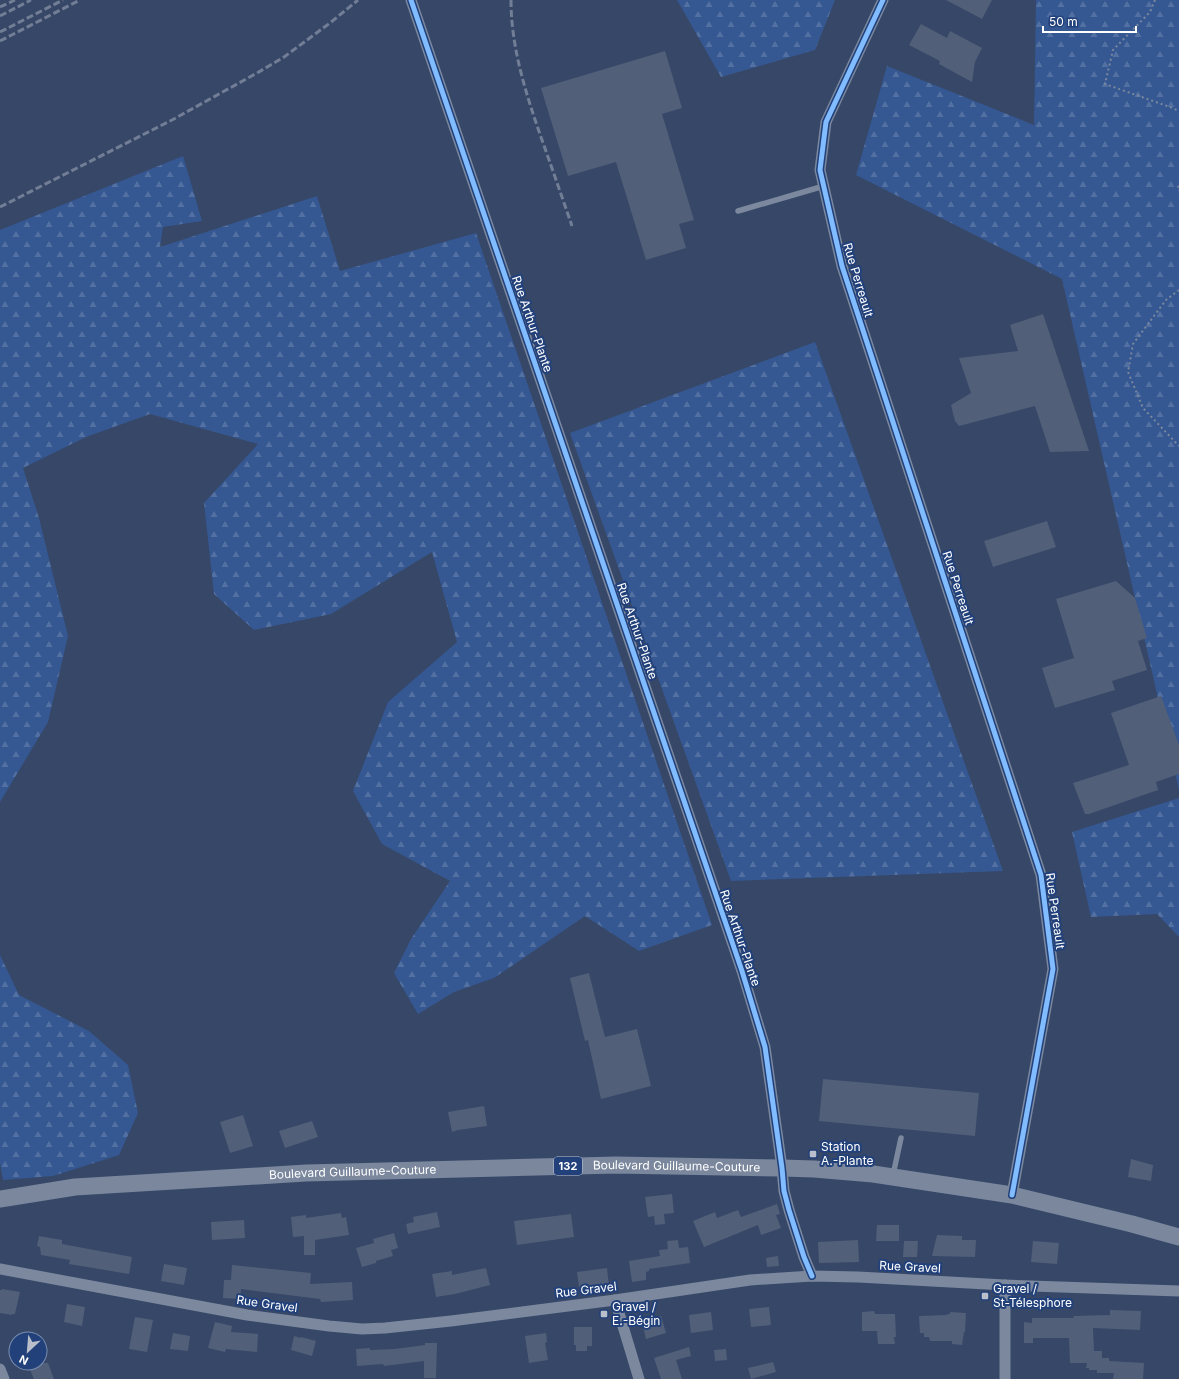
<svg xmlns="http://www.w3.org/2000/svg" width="1179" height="1379" font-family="Inter,sans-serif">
  <defs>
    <pattern id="forest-firs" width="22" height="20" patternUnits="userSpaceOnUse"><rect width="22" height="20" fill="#355792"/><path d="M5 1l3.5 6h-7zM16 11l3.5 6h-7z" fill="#5370a2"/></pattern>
  </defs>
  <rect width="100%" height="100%" fill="#364767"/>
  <g fill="url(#forest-firs)">
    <polygon points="677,0 835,0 815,50 721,77"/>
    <polygon points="1036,0 1179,0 1179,790 1062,279 856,175 887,66 1034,125"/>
    <polygon points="183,156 202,221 163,227 160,247 317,196 340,271 476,233 712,925 639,951 585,916 494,978 454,992 418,1014 394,973 411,939 450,881 382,844 353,791 388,702 457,642 432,552 331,614 254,630 214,594 204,503 258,444 150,414 86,437 23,468 39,518 68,636 48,722 0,802 0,230"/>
    <polygon points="815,342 1003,871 731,881 570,433"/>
    <polygon points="1179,798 1179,937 1157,914 1091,917 1072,832"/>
    <polygon points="0,955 19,995 89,1031 128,1065 138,1113 119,1155 53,1176 3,1180 0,1163"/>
  </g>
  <g fill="#525f79">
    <polygon points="946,0 992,0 982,19"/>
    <polygon points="921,24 947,38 950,31 982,48 975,62 972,82 939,64 940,61 909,45"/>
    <polygon points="665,51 682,108 662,114 694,220 679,224 686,248 646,260 616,162 568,176 541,88"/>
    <polygon points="1043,314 1089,451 1050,452 1035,406 959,426 955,421 951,405 971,393 959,358 1018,351 1010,325"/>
    <polygon points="1047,521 1056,547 993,567 984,541"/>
    <polygon points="1116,581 1135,598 1147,638 1138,641 1147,670 1112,681 1115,690 1055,708 1042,668 1074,658 1056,599"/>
    <polygon points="1161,696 1179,745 1179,774 1156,782 1158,790 1089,814 1085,814 1073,783 1129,765 1111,713"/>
    <polygon points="589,973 605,1037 637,1029 651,1086 601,1099 588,1040 585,1041 570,978"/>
    <polygon points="823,1079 979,1093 975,1136 819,1121"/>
    <polygon points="484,1106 487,1126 458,1130 452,1132 448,1112"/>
    <polygon points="243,1115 253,1146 230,1153 220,1122"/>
    <polygon points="312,1121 318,1137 285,1148 279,1131"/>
    <polygon points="1131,1159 1153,1165 1151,1181 1128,1177"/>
    <polygon points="672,1194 674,1213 664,1214 665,1224 655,1225 654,1216 648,1217 645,1197"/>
    <polygon points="777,1204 780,1214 776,1215 781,1228 761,1235 758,1225 704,1247 693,1221 715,1212 717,1218 738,1210 741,1217"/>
    <polygon points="437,1212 440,1227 408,1234 406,1224 414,1222 413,1217"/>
    <polygon points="341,1213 342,1218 346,1217 349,1235 315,1240 315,1255 304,1255 304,1236 293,1237 291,1217 306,1215 306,1218"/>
    <polygon points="571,1214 574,1237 517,1245 514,1221"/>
    <polygon points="244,1220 245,1238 212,1240 211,1222"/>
    <polygon points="877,1225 899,1225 899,1241 876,1241"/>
    <polygon points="394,1233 398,1248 391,1250 393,1256 376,1261 376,1263 362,1267 356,1248 374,1243 373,1239"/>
    <polygon points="937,1235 962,1236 962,1240 976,1240 975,1257 932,1256"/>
    <polygon points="39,1236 62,1240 62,1244 132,1257 129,1274 69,1264 70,1260 41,1255 40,1247 37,1246"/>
    <polygon points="678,1240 679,1248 688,1247 690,1263 649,1269 649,1271 646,1272 646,1280 632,1282 629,1261 660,1256 659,1250 668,1249 667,1241"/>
    <polygon points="858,1240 859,1262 819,1263 818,1242"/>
    <polygon points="904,1241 918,1241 917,1257 903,1257"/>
    <polygon points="1033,1241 1059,1243 1057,1264 1031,1262"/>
    <polygon points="778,1256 779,1266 767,1267 766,1258"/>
    <polygon points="164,1264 187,1268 184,1285 161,1281"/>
    <polygon points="232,1265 311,1273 310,1284 352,1282 353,1300 321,1302 320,1299 241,1289 240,1299 223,1298 224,1280 231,1280"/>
    <polygon points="486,1268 490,1285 455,1294 436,1297 432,1274 452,1271 452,1275"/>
    <polygon points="607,1268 609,1286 600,1288 599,1284 579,1287 577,1272"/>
    <polygon points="2,1289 20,1292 15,1314 12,1314 12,1315 0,1313 0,1290 2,1290"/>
    <polygon points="67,1304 85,1307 82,1326 64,1322"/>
    <polygon points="769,1307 771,1325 751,1327 749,1309"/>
    <polygon points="1110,1310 1141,1311 1140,1330 1093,1328 1094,1351 1102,1351 1102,1358 1109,1358 1109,1361 1144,1363 1143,1379 1113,1379 1114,1373 1097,1373 1097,1370 1089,1370 1089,1368 1086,1368 1087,1363 1070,1363 1069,1338 1033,1338 1033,1343 1024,1343 1024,1322 1032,1323 1032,1318 1074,1318 1073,1316 1110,1315"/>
    <polygon points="874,1311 875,1314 895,1314 896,1337 894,1337 895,1344 878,1344 877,1331 862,1331 862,1312"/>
    <polygon points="711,1312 713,1330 691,1333 689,1315"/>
    <polygon points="950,1312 966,1313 965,1332 964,1332 962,1345 952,1344 952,1341 930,1341 929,1337 924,1337 924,1333 920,1333 919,1316 947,1315 947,1314 950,1314"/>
    <polygon points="661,1316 666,1333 646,1339 642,1322"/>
    <polygon points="135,1317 153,1320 147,1352 129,1349"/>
    <polygon points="215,1322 232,1326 231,1332 258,1334 257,1352 226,1349 225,1352 208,1348"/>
    <polygon points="574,1327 592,1327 592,1346 587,1346 587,1351 576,1351 576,1345 574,1345"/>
    <polygon points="173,1333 190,1336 188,1351 170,1349"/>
    <polygon points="546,1333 547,1342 545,1343 548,1360 529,1363 525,1336"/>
    <polygon points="294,1336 301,1338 301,1337 316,1341 312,1356 291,1350"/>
    <polygon points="425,1343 437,1343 436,1378 424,1378 424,1361 384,1366 383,1364 357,1366 356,1349 370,1348 370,1350 395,1349 425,1345"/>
    <polygon points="689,1347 691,1356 676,1360 682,1379 661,1379 654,1358"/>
    <polygon points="726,1349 727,1360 715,1361 714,1350"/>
    <polygon points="773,1362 776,1372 751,1379 748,1368"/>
    <polygon points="27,1363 48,1363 54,1379 34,1379"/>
  </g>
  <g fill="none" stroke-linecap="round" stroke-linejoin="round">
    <g stroke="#7b889e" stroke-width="2" stroke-dasharray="2 3" stroke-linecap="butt">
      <polyline points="1155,0 1150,12 1113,50 1105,84 1170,107 1179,111"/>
      <polyline points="1179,186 1178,187 1179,191"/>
      <polyline points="1179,290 1166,300 1133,344 1128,372 1143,408 1179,446"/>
    </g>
    <g stroke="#7b889e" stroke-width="5.5">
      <polyline points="738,211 824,186"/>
      <polyline points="893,1175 901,1138"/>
    </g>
    <g stroke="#7b889e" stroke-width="11">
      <polyline points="411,0 742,971 765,1047 782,1168 784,1191 789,1210 804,1257 812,1276"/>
      <polyline points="883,0 826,122 820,170 842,266 1041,875 1053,969 1012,1195"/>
      <polyline points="0,1269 247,1315 329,1326 362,1329 385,1328 451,1321 615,1300 750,1280 812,1276 858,1277 1005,1285 1179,1291"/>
      <polyline points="1005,1285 1005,1379"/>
      <polyline points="615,1300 639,1379"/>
      <polyline points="0,1369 4,1379"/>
    </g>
    <path stroke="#7a879d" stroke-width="17" id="s1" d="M0,1199L75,1187L306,1173L616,1165L782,1168L814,1169L873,1174L1012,1195L1132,1224L1179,1237"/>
    <g stroke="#727e96" stroke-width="3" stroke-dasharray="7 3" stroke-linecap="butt">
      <path d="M511,0C511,48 526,94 542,140C552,168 562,197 572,226"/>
      <polyline points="0,7 15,0"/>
      <polyline points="0,16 31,0"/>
      <polyline points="0,32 63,0"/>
      <polyline points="0,41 80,0"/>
      <polyline points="0,207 172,120 257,73 284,57 330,23 358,0"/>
    </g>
    <defs>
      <g id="cycleway">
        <polyline points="411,0 742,971 765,1047 782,1168 784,1191 789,1210 804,1257 812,1276"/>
        <polyline points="883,0 826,122 820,170 842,266 1041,875 1053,969 1012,1195"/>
      </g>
    </defs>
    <use href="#cycleway" stroke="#22417b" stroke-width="8"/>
    <use href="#cycleway" stroke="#80bcff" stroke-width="5"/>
  </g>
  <g fill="#b9bfca" stroke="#22417b" stroke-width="1.5">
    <rect x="809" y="1150" width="8" height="8" rx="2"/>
    <rect x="981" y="1292" width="8" height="8" rx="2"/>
    <rect x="600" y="1310" width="8" height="8" rx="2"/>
  </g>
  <g text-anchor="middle" stroke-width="4" stroke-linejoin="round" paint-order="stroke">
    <rect fill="#22417b" stroke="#bdc6d7" stroke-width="1" x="554" y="1157" width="28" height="18" rx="3"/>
    <g font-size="11" font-weight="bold" fill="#fff">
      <text x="568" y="1170">132</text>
    </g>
    <g font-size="12" fill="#fff" stroke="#22417b">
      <text transform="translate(858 280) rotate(73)" y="4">Rue Perreault</text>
      <text transform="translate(532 324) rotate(71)" y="4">Rue Arthur-Plante</text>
      <text transform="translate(958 588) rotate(72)" y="4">Rue Perreault</text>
      <text transform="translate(637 631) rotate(71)" y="4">Rue Arthur-Plante</text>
      <text transform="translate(1055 911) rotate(82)" y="4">Rue Perreault</text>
      <text transform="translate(740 938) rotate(71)" y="4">Rue Arthur-Plante</text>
      <text dy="4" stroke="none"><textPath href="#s1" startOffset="678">Boulevard Guillaume-Couture</textPath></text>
      <text dy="4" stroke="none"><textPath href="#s1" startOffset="354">Boulevard Guillaume-Couture</textPath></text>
      <text transform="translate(910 1267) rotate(3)" y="4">Rue Gravel</text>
      <text transform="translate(586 1290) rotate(-7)" y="4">Rue Gravel</text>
      <text transform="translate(267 1304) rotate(8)" y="4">Rue Gravel</text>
    </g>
    <g font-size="12" fill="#fff" stroke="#22417b" text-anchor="start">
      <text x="821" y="1151">Station<tspan x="821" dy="14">A.-Plante</tspan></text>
      <text x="993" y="1293">Gravel /<tspan x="993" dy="14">St-Télesphore</tspan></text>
      <text x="612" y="1311">Gravel /<tspan x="612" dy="14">E.-Bégin</tspan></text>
    </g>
  </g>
  <g transform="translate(28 1351) rotate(206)"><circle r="19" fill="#22417b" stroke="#7a8db0"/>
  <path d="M0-3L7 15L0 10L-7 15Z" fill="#b9bfca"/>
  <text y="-6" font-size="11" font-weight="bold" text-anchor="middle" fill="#ffffff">N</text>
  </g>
  <path d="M1043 26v6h93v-6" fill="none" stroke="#ffffff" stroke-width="2"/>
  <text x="1049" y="26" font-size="12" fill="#ffffff" stroke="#22417b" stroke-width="3" paint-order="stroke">50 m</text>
</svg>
